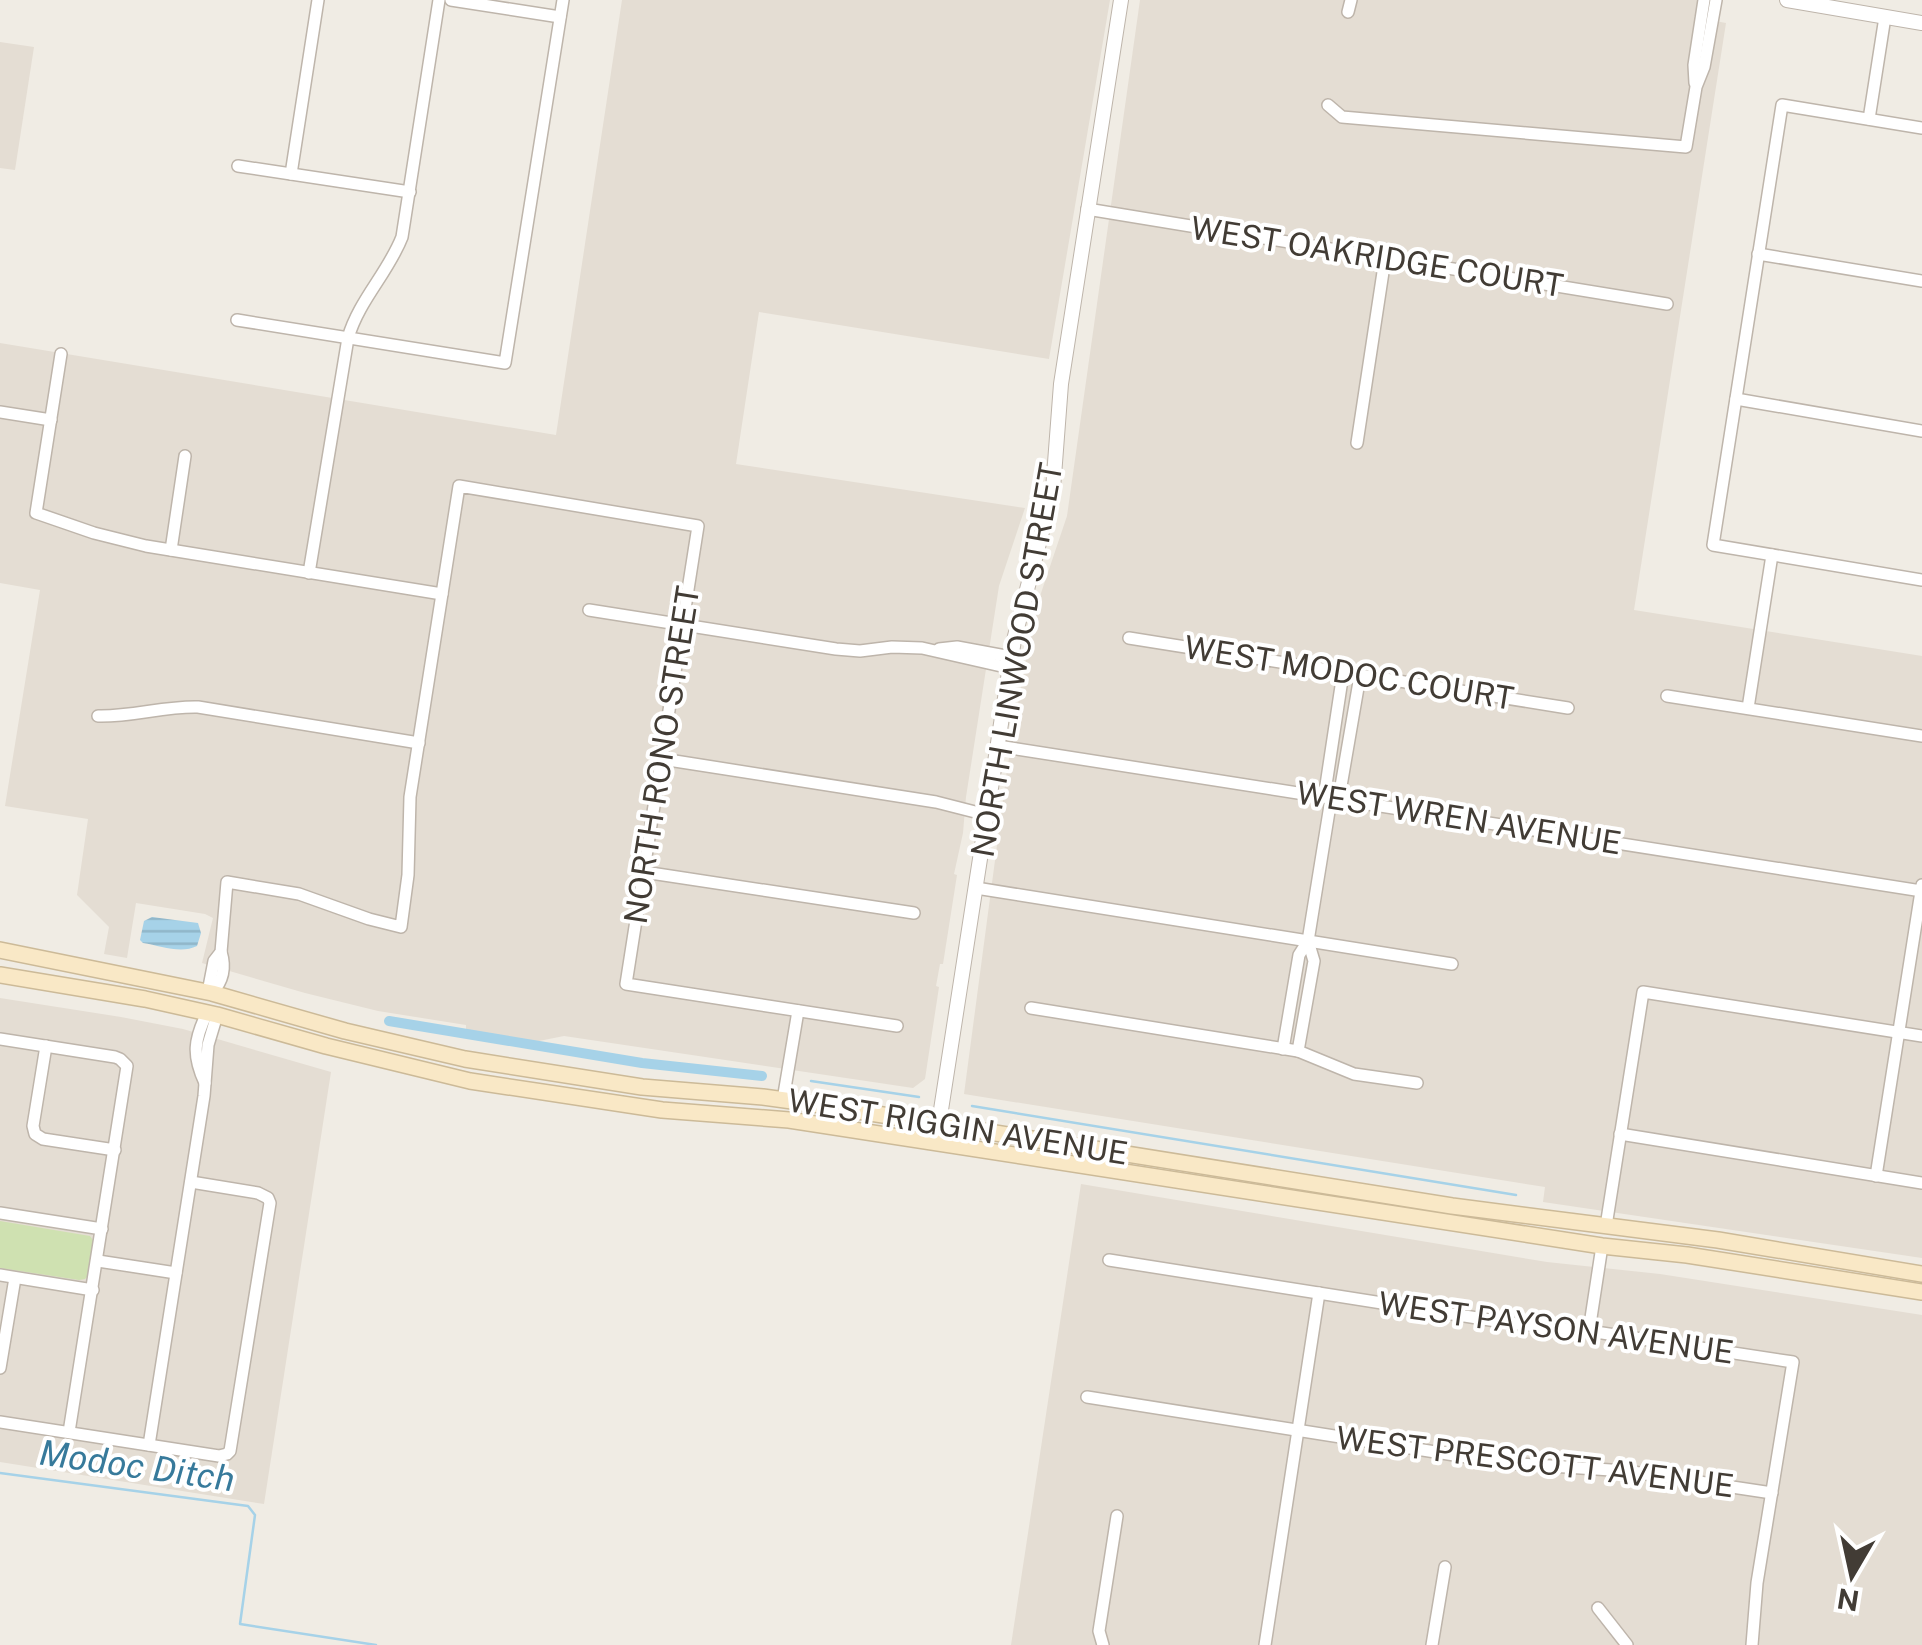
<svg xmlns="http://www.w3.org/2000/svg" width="1922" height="1645" font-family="'Public Sans',sans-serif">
  <defs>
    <pattern id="water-rules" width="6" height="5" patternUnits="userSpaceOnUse" patternTransform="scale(2.5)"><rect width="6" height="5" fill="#a6d2e8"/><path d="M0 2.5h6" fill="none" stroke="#90b5c8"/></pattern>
  </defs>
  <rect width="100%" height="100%" fill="#f0ece4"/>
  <g fill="#e4ddd3">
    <polygon points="622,0 1110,0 1049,359 759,312 736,464 1025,508 999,586 966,797 963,833 954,874 957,875 943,964 940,964 936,986 939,987 925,1079 913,1088 564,1036 534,1042 466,1032 466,1025 378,1011 305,993 202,963 213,918 205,914 136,903 127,958 104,954 109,927 77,895 88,819 5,806 40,590 0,583 0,343 556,435"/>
    <polygon points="1140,0 1708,0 1694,17 1726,23 1634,610 1922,656 1922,1258 1543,1202 1545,1187 964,1094 1007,770 1024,669 1038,602 1067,516"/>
    <polygon points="0,42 34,47 15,170 0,168"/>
    <polygon points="0,998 121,1017 183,1029 331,1072 264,1504 0,1462"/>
    <polygon points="1081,1184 1547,1262 1660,1274 1922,1315 1922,1645 1011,1645"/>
  </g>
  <polygon fill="#cfe1b1" points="0,1221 90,1236 95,1243 89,1275 85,1279 79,1280 0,1268"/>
  <path fill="url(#water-rules)" d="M152,917L198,923L201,933L197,946C181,954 161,946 143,943L140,940L144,921Z"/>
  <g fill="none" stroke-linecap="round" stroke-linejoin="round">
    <g stroke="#a6d2e8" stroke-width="2.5">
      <polyline points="811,1081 919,1097"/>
      <polyline points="972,1106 1516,1195"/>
      <polyline points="0,1473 248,1506 255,1515 240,1624 376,1645"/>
    </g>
    <polyline stroke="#a6d2e8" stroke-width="10" points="389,1021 642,1063 762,1076"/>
    <defs>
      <g id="minor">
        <polyline points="451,0 560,17"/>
        <polyline points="1348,12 1351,0"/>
        <polyline points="1695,83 1694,65 1704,0"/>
        <polyline points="1328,105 1342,117 1686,147 1696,87 1704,67 1716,0"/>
        <polyline points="1869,119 1885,17"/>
        <polyline points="1922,128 1782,105 1713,545 1922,580"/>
        <polyline points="238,166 410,192"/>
        <polyline points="291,174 318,0"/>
        <polyline points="1087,209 1667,304"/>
        <polyline points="1758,254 1922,281"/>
        <polyline points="237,320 505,363 563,0"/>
        <polyline points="61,354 36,513 94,533 146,546 442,594"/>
        <polyline points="1736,399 1922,431"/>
        <polyline points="0,412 51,420"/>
        <polyline points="1357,443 1385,259"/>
        <polyline points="171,550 185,456"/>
        <path d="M309,573L348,338C359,300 388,273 402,237L439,0"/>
        <polyline points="589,610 836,649 860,651 892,647 922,648 1010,668"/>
        <polyline points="1129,638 1568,708"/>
        <polyline points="939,649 957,647 1011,657"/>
        <polyline points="1667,696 1922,736"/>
        <polyline points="1748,708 1772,555"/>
        <path d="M98,716C132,717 164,706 198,707L419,743"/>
        <polyline points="998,746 1922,891"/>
        <polyline points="662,759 936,802 987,815"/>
        <polyline points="1331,799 1326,785 1343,673"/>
        <polyline points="644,872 914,913"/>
        <polyline points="976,888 1452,964"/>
        <polyline points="208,992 214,961 221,952 227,882 299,894 369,919 401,927 408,875 410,797 459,486 698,526 626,984 897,1026"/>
        <path d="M212,993C223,981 226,968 221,952"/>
        <polyline points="1031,1008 1298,1051 1354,1074 1417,1083"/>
        <polyline points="0,1039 115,1057 120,1059 127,1066 69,1432"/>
        <polyline points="46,1046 33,1126 35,1134 43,1139 115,1150"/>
        <polyline points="1283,1049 1299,955 1308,941 1331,799 1341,786 1360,676"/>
        <polyline points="1298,1051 1314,961 1308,941"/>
        <path d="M205,1083C192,1055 194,1040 207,1013"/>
        <polyline points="783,1100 798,1011"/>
        <polyline points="1620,1134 1922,1183"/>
        <polyline points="1876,1176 1922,885"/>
        <polyline points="0,1213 102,1229"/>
        <polyline points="1606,1226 1643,992 1922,1036"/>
        <polyline points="1109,1260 1509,1323 1589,1331 1793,1362 1757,1583 1752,1645"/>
        <polyline points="98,1261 176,1273"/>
        <polyline points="0,1275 93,1290"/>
        <polyline points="1589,1331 1602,1246"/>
        <polyline points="0,1368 15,1278"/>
        <polyline points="1087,1397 1505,1463 1626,1471 1772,1493"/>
        <polyline points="0,1422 219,1456 227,1454 230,1451 270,1203 268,1198 258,1193 191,1182"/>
        <polyline points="149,1445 204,1096 208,1045 217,1015"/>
        <polyline points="1598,1608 1627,1645"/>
        <polyline points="1103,1645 1099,1631 1117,1516"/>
        <polyline points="1265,1645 1319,1293"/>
        <polyline points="1432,1645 1445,1567"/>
      </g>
      <g id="tertiary">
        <polyline points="1787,0 1922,23"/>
        <polyline points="936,1142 1014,640 1053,489 1061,384 1121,0"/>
      </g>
      <g id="secondary">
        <polyline points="0,950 212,993 345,1031 465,1059 642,1087 763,1097 814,1104 1452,1206 1718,1240 1922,1274"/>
        <polyline points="0,975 145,999 217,1015 326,1046 470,1081 662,1110 789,1120 1602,1246 1687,1255 1922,1292"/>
      </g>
    </defs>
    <use href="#minor" stroke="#beb5ab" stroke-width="14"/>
    <use href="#tertiary" stroke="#beb5ab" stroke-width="16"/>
    <use href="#secondary" stroke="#ccba98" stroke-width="18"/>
    <use href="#minor" stroke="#fff" stroke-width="11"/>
    <use href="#tertiary" stroke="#fff" stroke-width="14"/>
    <use href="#secondary" stroke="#f9e8c6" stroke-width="15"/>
  </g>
  <g text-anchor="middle" stroke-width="8" stroke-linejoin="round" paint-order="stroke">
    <g font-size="32" fill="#423c35" stroke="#fff">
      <text transform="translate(1377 257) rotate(9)" y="11">WEST OAKRIDGE COURT</text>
      <text transform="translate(1017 660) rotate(-80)" y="11">NORTH LINWOOD STREET</text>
      <text transform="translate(1349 673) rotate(9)" y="11">WEST MODOC COURT</text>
      <text transform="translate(662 755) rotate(-81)" y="11">NORTH RONO STREET</text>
      <text transform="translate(1459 818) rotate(9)" y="11">WEST WREN AVENUE</text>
      <text transform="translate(958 1127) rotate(9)" y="11">WEST RIGGIN AVENUE</text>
      <text transform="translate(1556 1328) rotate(8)" y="11">WEST PAYSON AVENUE</text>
      <text transform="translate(1535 1462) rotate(7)" y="11">WEST PRESCOTT AVENUE</text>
    </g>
    <g font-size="35" font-style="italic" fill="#377a9b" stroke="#fff">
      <text transform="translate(137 1466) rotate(8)" y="12">Modoc Ditch</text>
    </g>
  </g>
  <g transform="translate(1852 1575) rotate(189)" stroke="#ffffff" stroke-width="8" paint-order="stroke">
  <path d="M0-8L18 38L0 25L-18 38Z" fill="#423c35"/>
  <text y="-15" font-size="28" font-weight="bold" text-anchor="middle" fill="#423c35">N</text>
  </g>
</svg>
